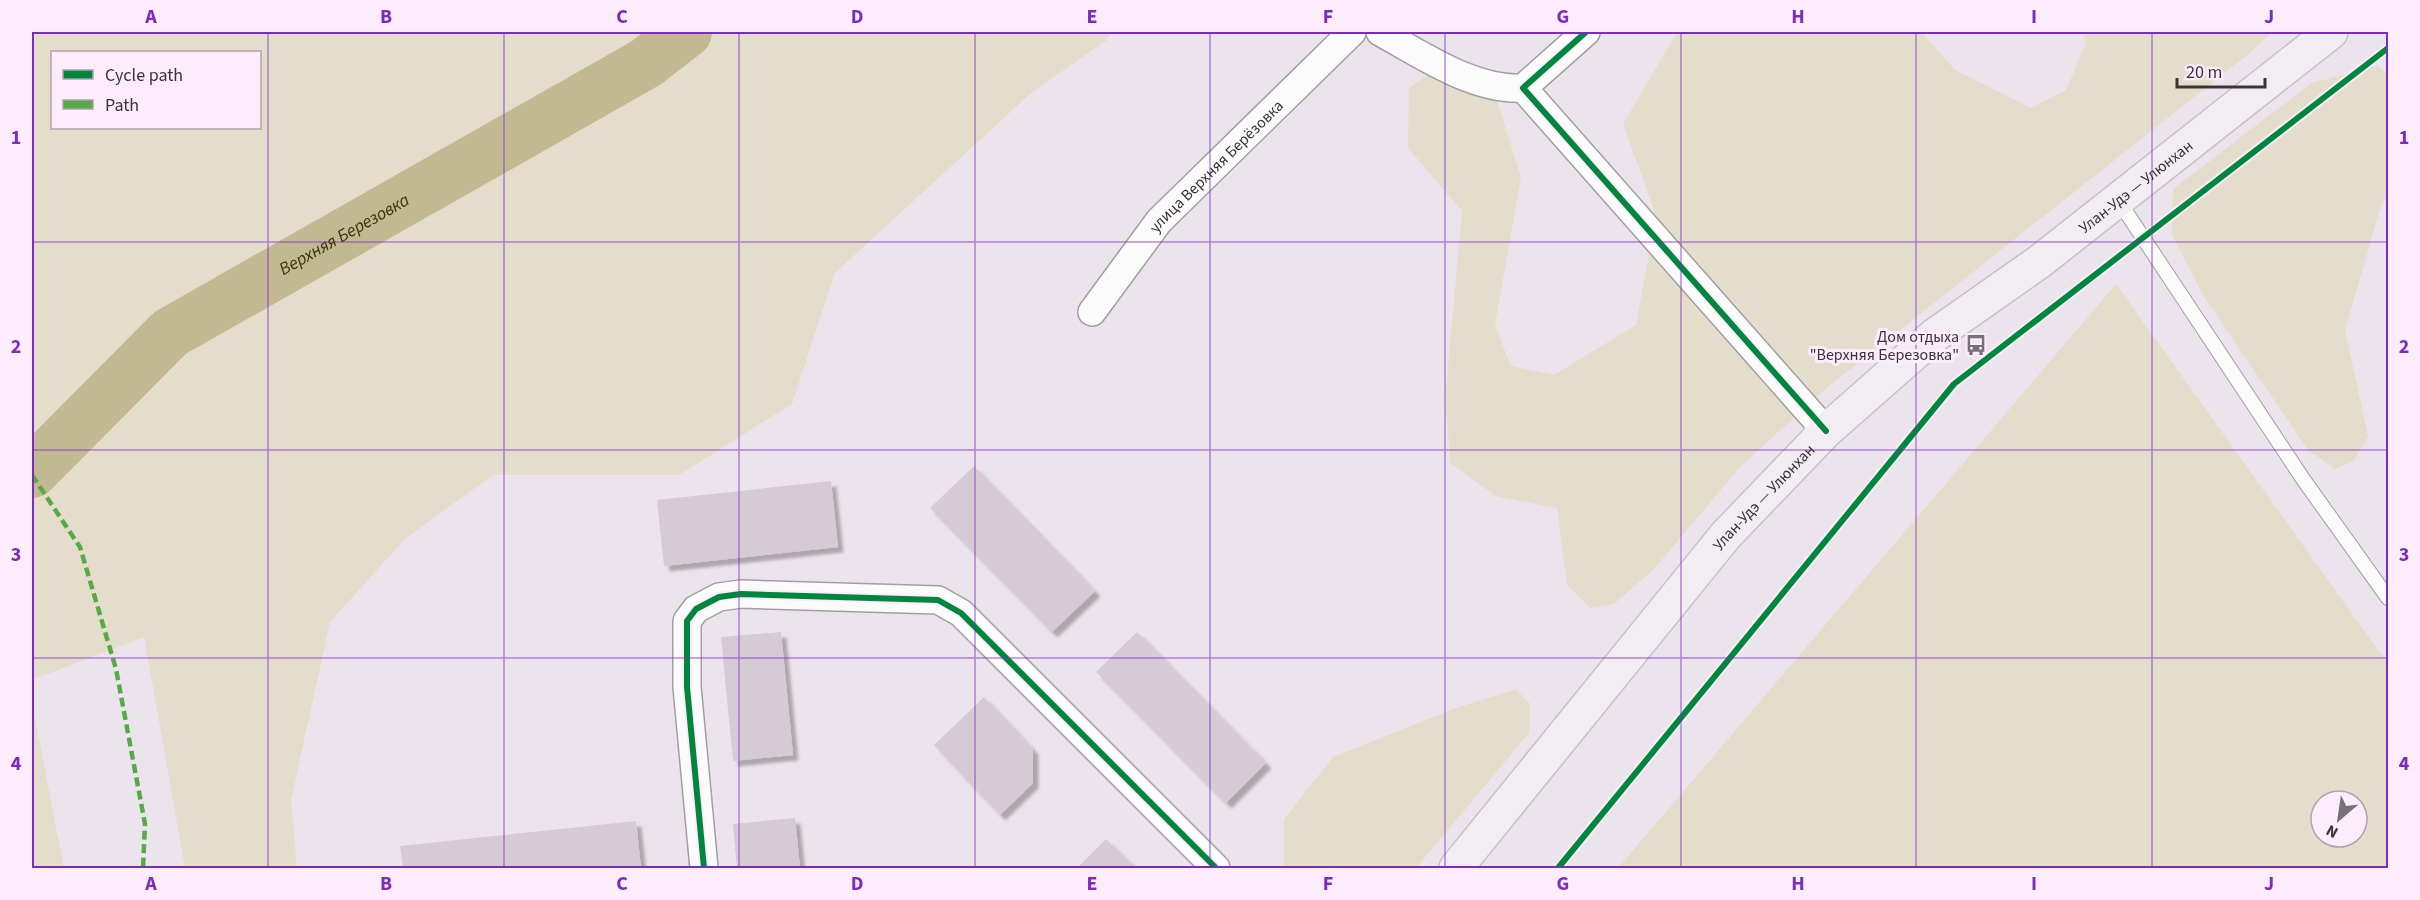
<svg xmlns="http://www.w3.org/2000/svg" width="2420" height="900" font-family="'Source Sans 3',sans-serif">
  <defs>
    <filter id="shadow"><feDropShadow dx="5.5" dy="5.5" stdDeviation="1.5" flood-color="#0004"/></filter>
  </defs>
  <rect width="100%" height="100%" fill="#ece4ec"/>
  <g fill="#e4ddcc" fill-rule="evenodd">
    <path d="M32,32H1111L1107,40L1031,93L835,273L792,404L679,475H493L406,538L330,622L291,800L297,868H185L144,637L32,680ZM260,52V128H52V52Z"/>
    <polygon points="1677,32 1922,32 1955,70 2031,108 2066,90 2086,43 2083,32 2272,32 2251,52 1828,387 1741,466 1655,568 1614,604 1590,608 1567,585 1557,508 1496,496 1451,464 1445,401 1462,211 1408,148 1409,88 1445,61 1493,88 1521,177 1495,325 1511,366 1554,375 1636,325 1656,215 1623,124"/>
    <polygon points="2377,66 2388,75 2388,194 2381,206 2345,330 2368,436 2354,461 2335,469 2308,450 2204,297 2172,235 2173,189 2312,83"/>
    <path d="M2116,284L2388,664V868H1618ZM2321,801H2357V837H2321Z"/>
    <polygon points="1516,689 1530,704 1529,733 1416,868 1284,868 1284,819 1333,757 1453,709"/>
    <polygon points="32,703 64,868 32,868"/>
  </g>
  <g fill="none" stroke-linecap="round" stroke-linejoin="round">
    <path stroke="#c2b892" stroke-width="52" id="s1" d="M32,472L170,333L646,63L686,32"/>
  </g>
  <g fill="#d6cad5" filter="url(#shadow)">
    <polygon points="974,466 1095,591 1052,632 930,508"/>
    <polygon points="831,481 838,547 664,566 657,500"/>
    <polygon points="781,632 793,755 733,761 721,637"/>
    <polygon points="1137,632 1266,763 1226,803 1096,672"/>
    <polygon points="984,697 1033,749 1033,783 1000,815 934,745"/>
    <polygon points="795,818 800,868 737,868 733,824"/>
    <polygon points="636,821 641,868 403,868 400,846"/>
    <polygon points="1106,839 1136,868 1077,868"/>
  </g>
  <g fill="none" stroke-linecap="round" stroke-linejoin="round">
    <defs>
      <polyline id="service" points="2118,200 2303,479 2388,598"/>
      <g id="minor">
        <path d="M1380,32C1422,55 1474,91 1523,88"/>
        <polyline points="1586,32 1523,88 1826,431"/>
        <path id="s2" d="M1092,312L1159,221L1352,32"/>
        <polyline points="704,868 687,687 687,621 696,609 719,597 741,594 938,600 961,613 1216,868"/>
      </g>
      <g id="primary">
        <path id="s3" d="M1456,868L1726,535L1826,431L1935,335L2039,262L2331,32"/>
      </g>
    </defs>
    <use href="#service" stroke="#a39ea3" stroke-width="16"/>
    <use href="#minor" stroke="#a39ea3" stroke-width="30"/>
    <use href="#primary" stroke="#c5c1c5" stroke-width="36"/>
    <use href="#service" stroke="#fcfbfc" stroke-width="14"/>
    <use href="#minor" stroke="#fcfbfc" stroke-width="27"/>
    <use href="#primary" stroke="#f2edf2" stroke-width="33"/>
    <polyline stroke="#55ac46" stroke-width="4.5" stroke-dasharray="9 4.5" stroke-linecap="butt" points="32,475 80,547 116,669 145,824 143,868"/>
    <defs>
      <g id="cycleway">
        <polyline points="1586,32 1523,88 1826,431"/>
        <polyline points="704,868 687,687 687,621 696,609 719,597 741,594 938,600 961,613 1216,868"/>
        <polyline points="1558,868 1954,384 2388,48"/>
      </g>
    </defs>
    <use href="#cycleway" stroke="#fdedfc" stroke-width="10"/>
    <use href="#cycleway" stroke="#00873e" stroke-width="6"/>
  </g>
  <path fill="none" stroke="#7b2cbf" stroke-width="1.5" stroke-opacity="0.55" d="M268,32V868M504,32V868M739,32V868M975,32V868M1210,32V868M1445,32V868M1681,32V868M1916,32V868M2152,32V868M32,242H2388M32,450H2388M32,658H2388"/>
  <defs>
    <symbol id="bus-bare" viewBox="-9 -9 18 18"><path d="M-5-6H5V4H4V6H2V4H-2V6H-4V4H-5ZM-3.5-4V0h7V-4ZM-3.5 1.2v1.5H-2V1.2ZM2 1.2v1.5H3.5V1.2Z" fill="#787278" stroke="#fdedfc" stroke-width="2.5" paint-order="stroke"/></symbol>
  </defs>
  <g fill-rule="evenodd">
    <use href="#bus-bare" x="1961" y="330" width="30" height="30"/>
  </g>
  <g text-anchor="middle" stroke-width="6" stroke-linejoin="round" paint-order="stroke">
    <g font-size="16" fill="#3a3439" stroke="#fdedfc">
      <text dy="6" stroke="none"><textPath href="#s2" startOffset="192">улица Верхняя Берёзовка</textPath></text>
      <text dy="6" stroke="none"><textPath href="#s3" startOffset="968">Улан-Удэ — Улюнхан</textPath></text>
      <text dy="6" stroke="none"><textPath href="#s3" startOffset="482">Улан-Удэ — Улюнхан</textPath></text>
    </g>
    <g font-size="16" fill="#3a3439" stroke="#fdedfc" text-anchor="end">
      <text x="1959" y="342">Дом отдыха<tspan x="1959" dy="18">"Верхняя Березовка"</tspan></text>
    </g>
    <g font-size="18" font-style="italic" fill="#3c3403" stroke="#fdedfc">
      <text dy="6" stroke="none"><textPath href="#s1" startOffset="396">Верхняя Березовка</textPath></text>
    </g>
  </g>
  <rect width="2420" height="900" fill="none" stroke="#fdedfc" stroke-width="66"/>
  <rect x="51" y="51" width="210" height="78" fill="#fdedfc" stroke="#afa3ae" stroke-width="1.5"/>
  <rect x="63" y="70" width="30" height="9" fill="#00873e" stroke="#afa3ae" stroke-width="1.5"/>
  <text x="105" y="81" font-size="18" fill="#3a3439">Cycle path</text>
  <rect x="63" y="100" width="30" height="9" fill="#55ac46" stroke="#afa3ae" stroke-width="1.5"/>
  <text x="105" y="111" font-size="18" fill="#3a3439">Path</text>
  <g transform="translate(2339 819) rotate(209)"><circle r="28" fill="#fdedfc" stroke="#afa3ae" stroke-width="1.5"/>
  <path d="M0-4.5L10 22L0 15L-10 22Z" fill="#787278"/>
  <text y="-9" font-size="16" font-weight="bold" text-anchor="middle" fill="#3a3439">N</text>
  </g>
  <path d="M2177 78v9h88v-9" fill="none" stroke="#3a3439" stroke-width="3"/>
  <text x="2186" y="78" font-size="18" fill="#3a3439" stroke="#fdedfc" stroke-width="4.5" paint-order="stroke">20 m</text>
  <rect x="33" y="33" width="2354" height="834" fill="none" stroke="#7b2cbf" stroke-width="2"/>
  <g font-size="20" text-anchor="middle" font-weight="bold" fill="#7b2cbf">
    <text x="151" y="23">A</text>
    <text x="386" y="23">B</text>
    <text x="622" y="23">C</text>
    <text x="857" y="23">D</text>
    <text x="1092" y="23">E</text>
    <text x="1328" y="23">F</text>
    <text x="1563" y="23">G</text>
    <text x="1798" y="23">H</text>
    <text x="2034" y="23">I</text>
    <text x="2269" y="23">J</text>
    <text x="16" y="144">1</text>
    <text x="2404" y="144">1</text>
    <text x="16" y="353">2</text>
    <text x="2404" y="353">2</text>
    <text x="16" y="561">3</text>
    <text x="2404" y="561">3</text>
    <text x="16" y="770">4</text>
    <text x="2404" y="770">4</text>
    <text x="151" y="890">A</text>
    <text x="386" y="890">B</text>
    <text x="622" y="890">C</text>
    <text x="857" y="890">D</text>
    <text x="1092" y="890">E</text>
    <text x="1328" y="890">F</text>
    <text x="1563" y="890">G</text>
    <text x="1798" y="890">H</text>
    <text x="2034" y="890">I</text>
    <text x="2269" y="890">J</text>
  </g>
</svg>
